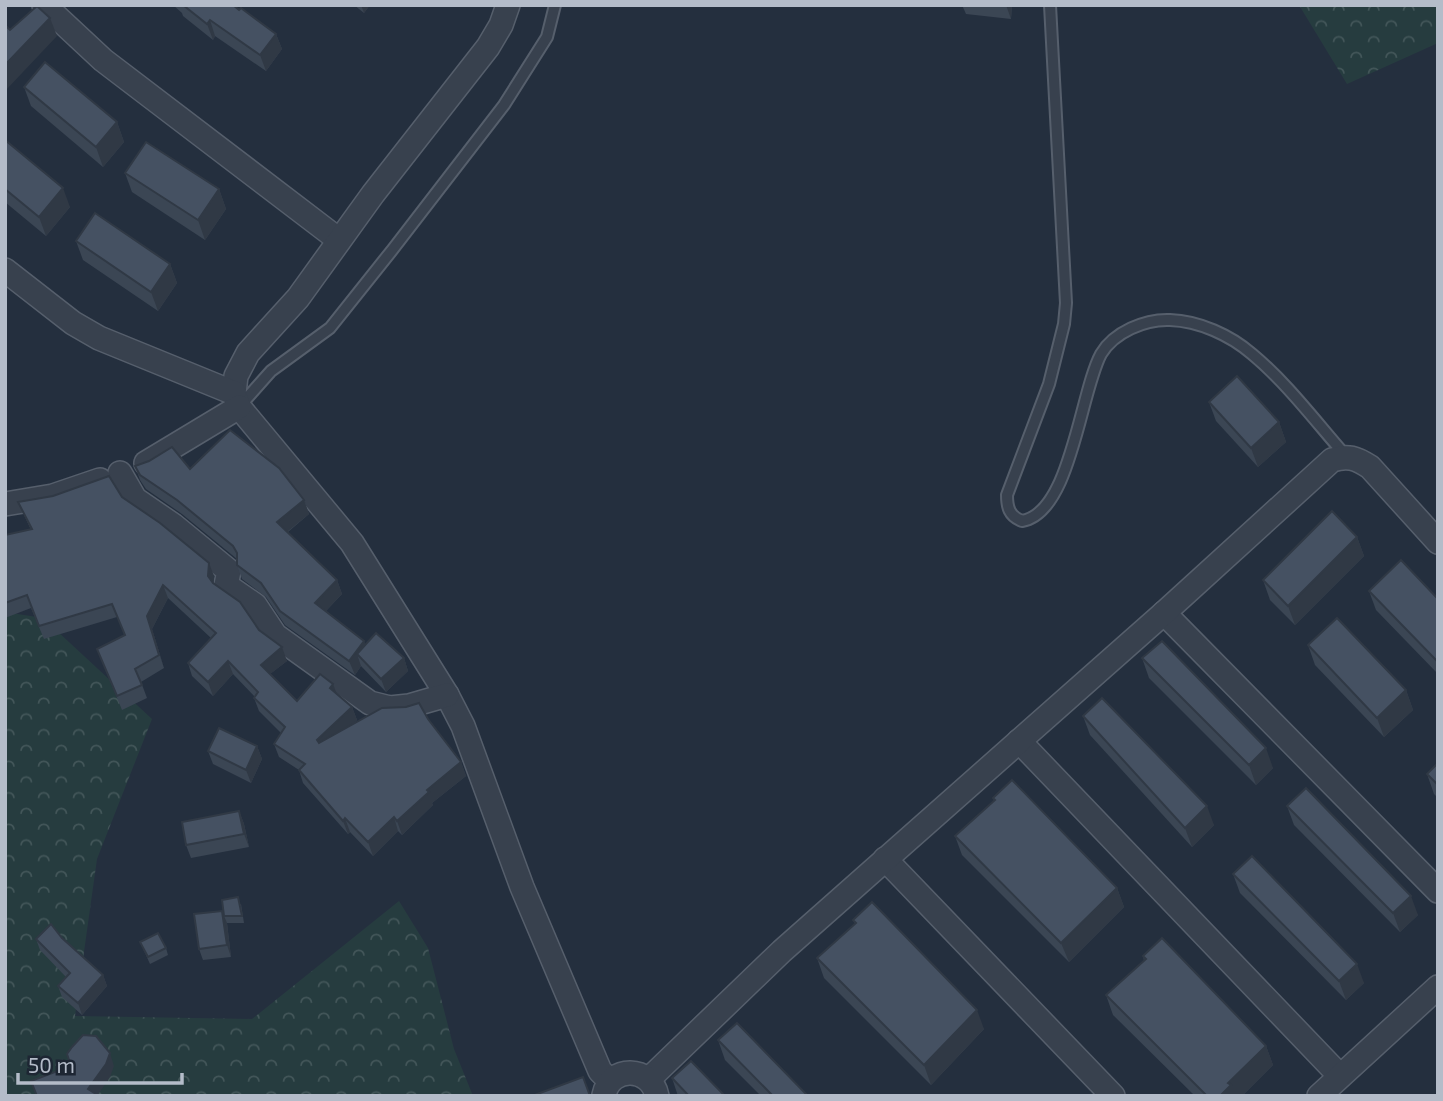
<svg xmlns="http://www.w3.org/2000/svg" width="1443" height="1101" font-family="'Exo 2',sans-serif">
  <defs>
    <pattern id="forest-crowns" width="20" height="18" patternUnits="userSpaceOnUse" patternTransform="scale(1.75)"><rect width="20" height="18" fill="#263c3f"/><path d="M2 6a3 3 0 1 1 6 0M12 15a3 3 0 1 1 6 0" fill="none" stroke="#435659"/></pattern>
  </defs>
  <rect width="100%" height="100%" fill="#242f3e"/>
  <g fill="url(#forest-crowns)">
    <polygon points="1299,5 1438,5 1438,43 1347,84"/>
    <polygon points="5,612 43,618 152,719 97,859 75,1016 252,1019 399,901 428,948 454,1049 473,1096 5,1096"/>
  </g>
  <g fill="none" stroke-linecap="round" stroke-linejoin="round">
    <defs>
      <g id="service">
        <path d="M1050,5L1066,303L1064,324L1049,384L1007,495C1007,507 1009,516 1022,521C1071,513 1080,393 1101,354C1114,332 1145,319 1170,320C1199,321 1230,335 1252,354C1287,383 1316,422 1346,456"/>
        <polyline points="239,407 271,371 330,328 393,249 504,105 547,37 555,5"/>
      </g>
      <g id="minor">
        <polyline points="44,5 103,60 339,240"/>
        <polyline points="508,5 501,25 488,47 373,194 298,298 248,353 236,376 234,393 239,407 352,543 447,695 463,726 522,887 600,1071 610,1081"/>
        <polyline points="5,270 73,323 99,338 234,393"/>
        <polyline points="146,463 239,407"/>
        <polyline points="120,473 135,499 173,525 229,571 226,585 255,605 275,635 370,703 390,708 409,706 447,695"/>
        <polyline points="5,504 53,496 100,480"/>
        <polyline points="1164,613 1438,891"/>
        <polyline points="1019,741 1340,1076"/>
        <polyline points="885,859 1113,1096"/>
        <path d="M649,1079L782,951L1164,613L1332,460C1348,455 1356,458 1370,467L1438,542"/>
        <path d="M604,1095C610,1065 651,1066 657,1096"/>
        <polyline points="1319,1096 1438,987"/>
      </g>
    </defs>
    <use href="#service" stroke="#565f6c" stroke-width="14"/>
    <use href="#minor" stroke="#565f6c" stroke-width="26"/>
    <use href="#service" stroke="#38414e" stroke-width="10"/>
    <use href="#minor" stroke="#38414e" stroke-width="23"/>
  </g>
  <g fill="#3b4654">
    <polygon points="173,5 233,5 276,34 282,49 266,71 215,36 213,40 183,16 182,13"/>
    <polygon points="354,5 370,5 364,13"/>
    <polygon points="962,5 1012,5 1011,19 966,14"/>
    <polygon points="24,87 117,122 124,142 103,167 31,106"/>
    <polygon points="5,140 70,207 46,236 5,202"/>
    <polygon points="125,173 219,189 226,209 205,240 132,192"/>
    <polygon points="76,241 170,264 177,283 158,311 83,260"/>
    <polygon points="1209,402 1279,422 1286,442 1258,467 1216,421"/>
    <polygon points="135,466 190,469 304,500 309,514 288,532 337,580 342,594 326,611 364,641 365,645 404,658 408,671 386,692 361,666 355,675 285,625 266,597 242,579 237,565 237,559 182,514 146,489 140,480"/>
    <polygon points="122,497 214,576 213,583 259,630 287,661 270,674 297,701 337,694 352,707 357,720 353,724 428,719 461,762 466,776 432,803 433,805 402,835 398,831 373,856 350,832 348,834 303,783 299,770 279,757 274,744 281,733 259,711 254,698 255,697 233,674 213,696 192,676 188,663 211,638 168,598 152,629 164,668 141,682 147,698 122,710 97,649 125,635 117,617 44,639 31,608 5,618 5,535 31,530 18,502"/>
    <polygon points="1357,537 1364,556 1295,625 1270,600 1263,580"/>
    <polygon points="1369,591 1438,599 1438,674 1376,610"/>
    <polygon points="1308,645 1406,690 1413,710 1384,737 1315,665"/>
    <polygon points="1142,658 1273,768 1256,785 1149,678"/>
    <polygon points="1083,716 1214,825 1192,847 1090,735"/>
    <polygon points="257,746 262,759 251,783 213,764 208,751"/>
    <polygon points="1438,763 1438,798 1434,794 1427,774"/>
    <polygon points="993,798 1117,888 1124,907 1069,962 962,855 955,836 994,801"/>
    <polygon points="1287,806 1418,915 1400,932 1294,825"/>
    <polygon points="239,811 244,824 249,847 191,858 186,845"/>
    <polygon points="1233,874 1364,983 1346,1000 1240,893"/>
    <polygon points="241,904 244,923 227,923 231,957 203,960 199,949 224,916"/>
    <polygon points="853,920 984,1029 931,1085 824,978 817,958 855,924"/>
    <polygon points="36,939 103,975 107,986 82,1015 62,997 58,986 66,977 40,950"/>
    <polygon points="140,942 166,948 168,955 150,964"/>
    <polygon points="1143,956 1266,1046 1273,1065 1242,1096 1195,1096 1113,1015 1106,995 1144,961"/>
    <polygon points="718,1040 808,1096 761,1096 725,1060"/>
    <polygon points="672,1078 725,1096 678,1096"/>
  </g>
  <g fill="#303945">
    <polygon points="361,5 370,5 364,13"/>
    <polygon points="1006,5 1012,5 1011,19"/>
    <polygon points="50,18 57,36 6,90 5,65"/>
    <polygon points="210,20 215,36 213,40 207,24"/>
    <polygon points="276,34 282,49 266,71 260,55"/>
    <polygon points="117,122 124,142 103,167 96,147"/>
    <polygon points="63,188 70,207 46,236 39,217"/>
    <polygon points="219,189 226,209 205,240 198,220"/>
    <polygon points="170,264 177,283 158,311 151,292"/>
    <polygon points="1279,422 1286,442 1258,467 1251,448"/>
    <polygon points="304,500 309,514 282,536 277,522"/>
    <polygon points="1357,537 1364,556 1295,625 1288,606"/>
    <polygon points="209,563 214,576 213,589 208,576"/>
    <polygon points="337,580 342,594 320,617 315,603"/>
    <polygon points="163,585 168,598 152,629 164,668 147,616"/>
    <polygon points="364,641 369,655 357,654 361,666 355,675 349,661"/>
    <polygon points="282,647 287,661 265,678 261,665"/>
    <polygon points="404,658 408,671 386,692 381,679"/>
    <polygon points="228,661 233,674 213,696 208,682"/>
    <polygon points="333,684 338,697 330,688"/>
    <polygon points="1406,690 1413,710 1384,737 1377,718"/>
    <polygon points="352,707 357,720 322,753 317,740"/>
    <polygon points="257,746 262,759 251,783 246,770"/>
    <polygon points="1266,748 1273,768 1256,785 1249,765"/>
    <polygon points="461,762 466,776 432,803 433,805 402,835 397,821 427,790"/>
    <polygon points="1207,806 1214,825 1192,847 1185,828"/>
    <polygon points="239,811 244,824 249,847 244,834"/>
    <polygon points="394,817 398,831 373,856 368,842"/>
    <polygon points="345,818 350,832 348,834 343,821"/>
    <polygon points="1117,888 1124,907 1069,962 1061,943"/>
    <polygon points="1411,896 1418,915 1400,932 1393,913"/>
    <polygon points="222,911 227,923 231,957 227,945"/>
    <polygon points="1357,964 1364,983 1346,1000 1339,981"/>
    <polygon points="103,975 107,986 82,1015 78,1003"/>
    <polygon points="977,1010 984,1029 931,1085 924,1065"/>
    <polygon points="1266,1046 1273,1065 1242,1096 1220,1096 1228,1083"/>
    <polygon points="110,1053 114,1066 110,1077 97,1096 88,1089"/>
  </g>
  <g fill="#455162" stroke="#303945" stroke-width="2">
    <polygon points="183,5 233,5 239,10 241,8 276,34 260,55 210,20 207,24"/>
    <polygon points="37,6 50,18 5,65 5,25 10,30"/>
    <polygon points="45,62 117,122 96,147 24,87"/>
    <polygon points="5,140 63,188 39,217 5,189"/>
    <polygon points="146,142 219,189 198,220 125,173"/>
    <polygon points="95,213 170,264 151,292 76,241"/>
    <polygon points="1237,376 1279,422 1251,448 1209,402"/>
    <polygon points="230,430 279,468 304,500 277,522 337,580 315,603 364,641 349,661 280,611 261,583 237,565 237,553 233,546 177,500 140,475 135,466 149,461 172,447 190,469"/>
    <polygon points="109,476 122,497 160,523 209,563 208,576 213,583 240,602 259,630 282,647 261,665 297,701 320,674 333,684 330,688 352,707 317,740 319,743 382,708 406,707 419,703 428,719 461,762 427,790 429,792 397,821 394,817 368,842 345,818 343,821 299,770 305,764 274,744 285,727 254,698 258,692 228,661 208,682 188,663 216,633 163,585 147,616 159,655 135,669 142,685 117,696 97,649 125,635 112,604 39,626 27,595 5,603 5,535 32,529 18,502 53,496"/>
    <polygon points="1332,511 1357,537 1288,606 1263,580"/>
    <polygon points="1401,560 1438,599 1438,660 1437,661 1369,591"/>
    <polygon points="1337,618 1406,690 1377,718 1308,645"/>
    <polygon points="376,633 404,658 381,679 357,654"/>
    <polygon points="1162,641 1266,748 1249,765 1142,658"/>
    <polygon points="1102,698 1207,806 1185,828 1083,716"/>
    <polygon points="219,728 257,746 246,770 208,751"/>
    <polygon points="1438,763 1438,785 1427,774"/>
    <polygon points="1012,780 1117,888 1061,943 955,836 995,800 993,798"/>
    <polygon points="1306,788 1411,896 1393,913 1287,806"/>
    <polygon points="239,811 244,834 186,845 182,822"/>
    <polygon points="1252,856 1357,964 1339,981 1233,874"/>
    <polygon points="238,897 242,916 224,916 222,900"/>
    <polygon points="872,902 977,1010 924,1065 817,958 856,923 853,920"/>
    <polygon points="222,911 227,945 199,949 194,914"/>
    <polygon points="51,924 62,938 103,975 78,1003 58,986 70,973 36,939"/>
    <polygon points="158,933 166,948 148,957 140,942"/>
    <polygon points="1162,938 1266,1046 1228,1083 1231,1085 1220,1096 1207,1096 1106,995 1146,959 1143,956"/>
    <polygon points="737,1023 808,1096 773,1096 718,1040"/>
    <polygon points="83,1035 96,1036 110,1053 106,1064 88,1089 99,1096 37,1096 31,1081 71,1066 67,1054 72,1047"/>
    <polygon points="691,1061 725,1096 689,1096 672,1078"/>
    <polygon points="583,1077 590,1096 532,1096"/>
  </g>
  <rect width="1443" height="1101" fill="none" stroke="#b4bcc9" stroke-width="14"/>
  <path d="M18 1073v10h164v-10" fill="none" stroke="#b4bcc9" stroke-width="3.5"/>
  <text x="28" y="1073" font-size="21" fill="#b4bcc9" stroke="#1d2633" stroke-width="5" paint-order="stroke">50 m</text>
</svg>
